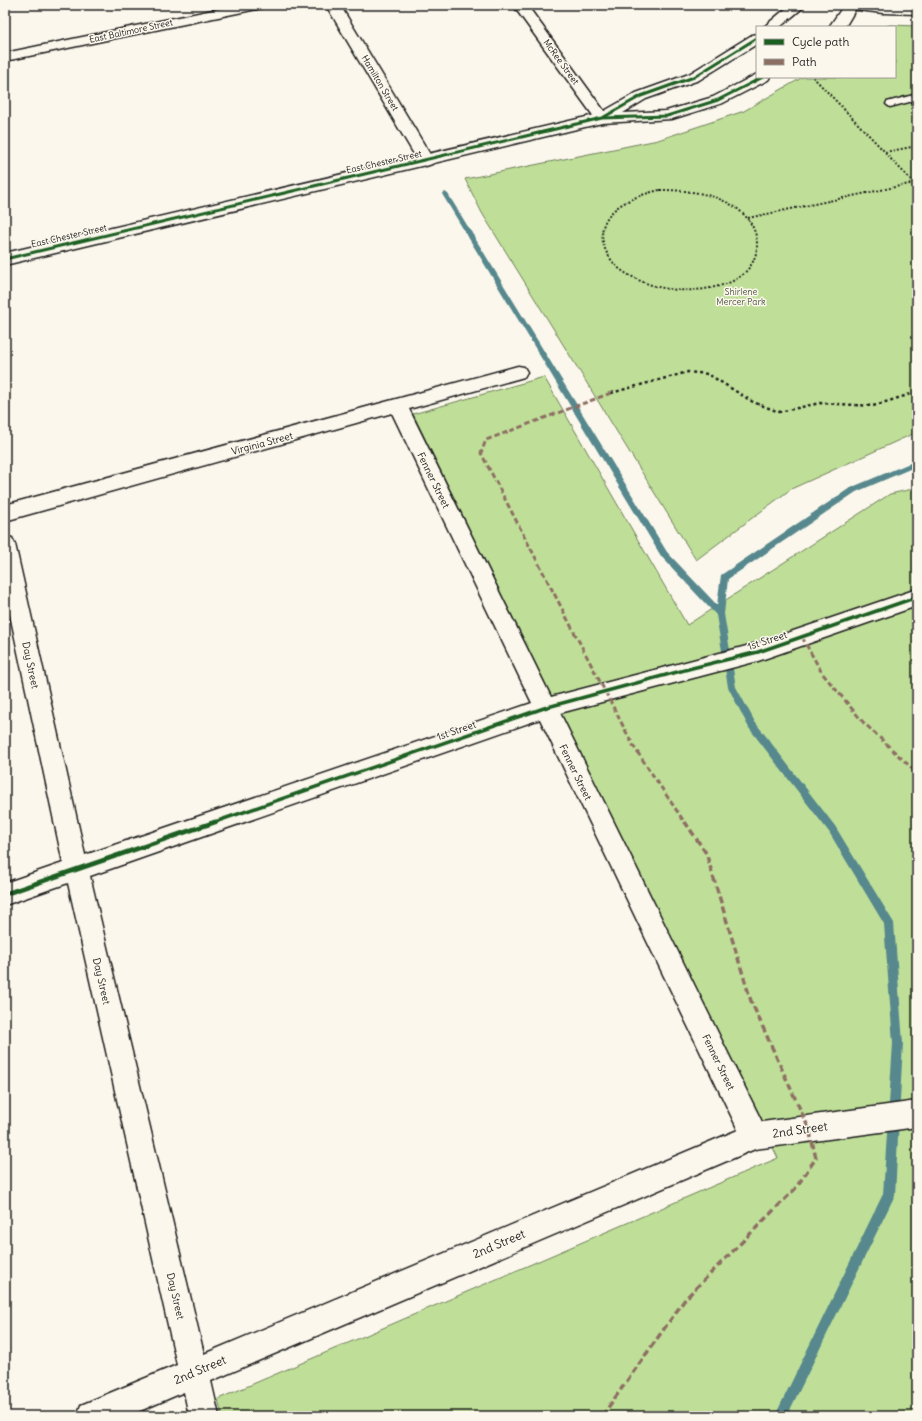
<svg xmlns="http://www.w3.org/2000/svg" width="922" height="1421" font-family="Delius,sans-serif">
  <rect width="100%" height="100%" fill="#fbf7ec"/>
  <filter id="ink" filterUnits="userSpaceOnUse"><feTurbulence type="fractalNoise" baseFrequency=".025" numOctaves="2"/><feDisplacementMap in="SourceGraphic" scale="8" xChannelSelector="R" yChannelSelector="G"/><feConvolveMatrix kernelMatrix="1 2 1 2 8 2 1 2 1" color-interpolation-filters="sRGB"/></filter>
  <g filter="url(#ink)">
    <g fill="#bfdf98" stroke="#6e7e5a">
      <polygon points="890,25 917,26 917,432 791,489 696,560 482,213 465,179 658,140 744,111 803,77 895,77 895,27 883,27"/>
      <polygon points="544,377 687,625 890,494 917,488 917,1416 222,1416 218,1399 778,1158 413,414"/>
    </g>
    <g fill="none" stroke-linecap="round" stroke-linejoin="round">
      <polygon fill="#57888d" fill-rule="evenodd" points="445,192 448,194 667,552 717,605 721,575 850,488 917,460 917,466 856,492 728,579 724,614 736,687 755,722 835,826 894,923 903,1043 895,1195 787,1416 775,1416 883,1194 893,1043 884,924 829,832 749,728 728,687 716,615 661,556 442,194"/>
      <defs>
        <polygon id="lane" points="917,94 917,100 890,107 886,104 887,102"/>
        <g id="street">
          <polygon points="237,5 264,5 262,8 257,9 5,61 5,53"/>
          <polygon points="326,5 340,5 434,161 432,164 426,166 420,164 418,161"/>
          <polygon points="513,5 527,5 607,115 610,118 607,121 602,123 597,121"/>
          <path d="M518,366L524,367L527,372L524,377L409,409L551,697L758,643L917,589V606L758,661L560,713L762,1122L917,1101V1127L755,1149L211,1381L219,1416H189L184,1392L128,1416H77L81,1405L177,1365L68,883L5,905V883L63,863L5,591V536L12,538L15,544L85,855L532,703L392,413L5,521V505ZM540,719L738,1130L204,1354L90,876Z"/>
        </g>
        <polygon id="secondary" points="842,5 917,6 917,14 883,13 849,9 844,8"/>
        <g id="highway">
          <polygon points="790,5 806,5 780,27 764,27"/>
          <polygon points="844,5 858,5 845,27 829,27"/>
          <polygon points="757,34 757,44 699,80 646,99 623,113 666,111 713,97 757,74 757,77 770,77 768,80 723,103 672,119 602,123 5,265 5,253 599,114 636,93 689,74 752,35"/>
        </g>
      </defs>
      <use href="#lane" stroke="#1c1c1c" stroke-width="3"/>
      <use href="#street" stroke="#1c1c1c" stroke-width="3"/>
      <use href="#secondary" stroke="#1c1c1c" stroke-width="3"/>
      <use href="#highway" stroke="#1c1c1c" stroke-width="3"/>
      <g stroke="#1c1c1c" stroke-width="2" stroke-dasharray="2 2" stroke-linecap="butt">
        <polyline points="813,77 885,152 917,146"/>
        <polyline points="885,153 917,186"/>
        <path d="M660,190C683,190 707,192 728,203C769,224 767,274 719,286C689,294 656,291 629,275C617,269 608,258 604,246C593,211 633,196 660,190Z"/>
        <polyline points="748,218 914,183"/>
      </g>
      <polyline stroke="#1c1c1c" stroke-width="2.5" stroke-dasharray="3 3" stroke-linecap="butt" points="611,393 688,372 708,374 753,402 779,412 820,403 873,406 917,392"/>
      <use href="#lane" fill="#fbf7ec" fill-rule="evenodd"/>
      <use href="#street" fill="#fbf7ec" fill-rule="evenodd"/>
      <use href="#secondary" fill="#fbf7ec" fill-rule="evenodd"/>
      <use href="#highway" fill="#fbf7ec" fill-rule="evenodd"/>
      <g stroke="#8d6e63" stroke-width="3" stroke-dasharray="5.5 3" stroke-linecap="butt">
        <polyline points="611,393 486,440 481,453 634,747 685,823"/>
        <polyline points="802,637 822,673 863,722 917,773"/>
      </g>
      <polyline stroke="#8d6e63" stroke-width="3.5" stroke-dasharray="7 3.5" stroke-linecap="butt" points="602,1416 686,1298 795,1189 816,1158 809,1129 751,1001 706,853 685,822"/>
      <defs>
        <g id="cycleway-far2">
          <polyline points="604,117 641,96 694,77 757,38"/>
          <polyline points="5,259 602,118 667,116 718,100 763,77"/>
        </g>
        <polyline id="cycleway-far1" points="212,823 544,708 692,668 758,652 917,597"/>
        <polyline id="cycleway" points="5,894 215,822"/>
      </defs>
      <use href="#cycleway-far2" stroke="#fbf7ec" stroke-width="5"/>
      <use href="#cycleway-far1" stroke="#fbf7ec" stroke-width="6"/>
      <use href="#cycleway" stroke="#fbf7ec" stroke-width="8"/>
      <use href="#cycleway-far2" stroke="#1b5e20" stroke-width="3"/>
      <use href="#cycleway-far1" stroke="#1b5e20" stroke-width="3.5"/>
      <use href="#cycleway" stroke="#1b5e20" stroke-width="5"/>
    </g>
  </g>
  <g text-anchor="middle" stroke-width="3" stroke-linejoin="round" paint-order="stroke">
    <g font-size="9" fill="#1c1c1c" stroke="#fbf7ec">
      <text transform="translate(131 31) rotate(-12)" y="3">East Baltimore Street</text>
      <text transform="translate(561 62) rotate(54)" y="3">McRee Street</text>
      <text transform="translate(380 83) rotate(59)" y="3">Hamilton Street</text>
      <text transform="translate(384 162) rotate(-13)" y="3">East Chester Street</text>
      <text transform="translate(69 236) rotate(-13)" y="3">East Chester Street</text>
    </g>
    <g font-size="9" fill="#4d5641" stroke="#fbf7ec">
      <text x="741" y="295">Shirlene<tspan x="741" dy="10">Mercer Park</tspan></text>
    </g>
    <g font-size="10" fill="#1c1c1c" stroke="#fbf7ec">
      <text transform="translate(262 443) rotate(-15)" y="4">Virginia Street</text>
      <text transform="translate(434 480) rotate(64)" y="4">Fenner Street</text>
      <text transform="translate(767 640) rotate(-18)" y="4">1st Street</text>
      <text transform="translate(31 665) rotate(78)" y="4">Day Street</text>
      <text transform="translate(456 730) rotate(-19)" y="4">1st Street</text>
      <text transform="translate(576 772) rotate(64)" y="4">Fenner Street</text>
      <text transform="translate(102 981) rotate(77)" y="4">Day Street</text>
      <text transform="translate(719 1062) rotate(64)" y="4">Fenner Street</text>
      <text transform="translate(176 1296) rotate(77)" y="4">Day Street</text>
    </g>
    <g font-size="12" fill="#1c1c1c" stroke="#fbf7ec">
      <text transform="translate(800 1130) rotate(-8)" y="4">2nd Street</text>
      <text transform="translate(499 1244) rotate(-23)" y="4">2nd Street</text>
      <text transform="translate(200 1370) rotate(-23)" y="4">2nd Street</text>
    </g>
  </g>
  <rect width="922" height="1421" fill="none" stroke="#fbf7ec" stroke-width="20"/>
  <rect x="10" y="10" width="902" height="1401" fill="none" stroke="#1c1c1c" stroke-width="1.5" filter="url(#ink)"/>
  <rect x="756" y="26" width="140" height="52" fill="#fbf7ec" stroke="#a29f99"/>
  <rect x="764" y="39" width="20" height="6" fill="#1b5e20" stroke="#a29f99"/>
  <text x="792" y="46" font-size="12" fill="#1c1c1c">Cycle path</text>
  <rect x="764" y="59" width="20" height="6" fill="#8d6e63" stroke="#a29f99"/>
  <text x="792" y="66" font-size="12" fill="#1c1c1c">Path</text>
</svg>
